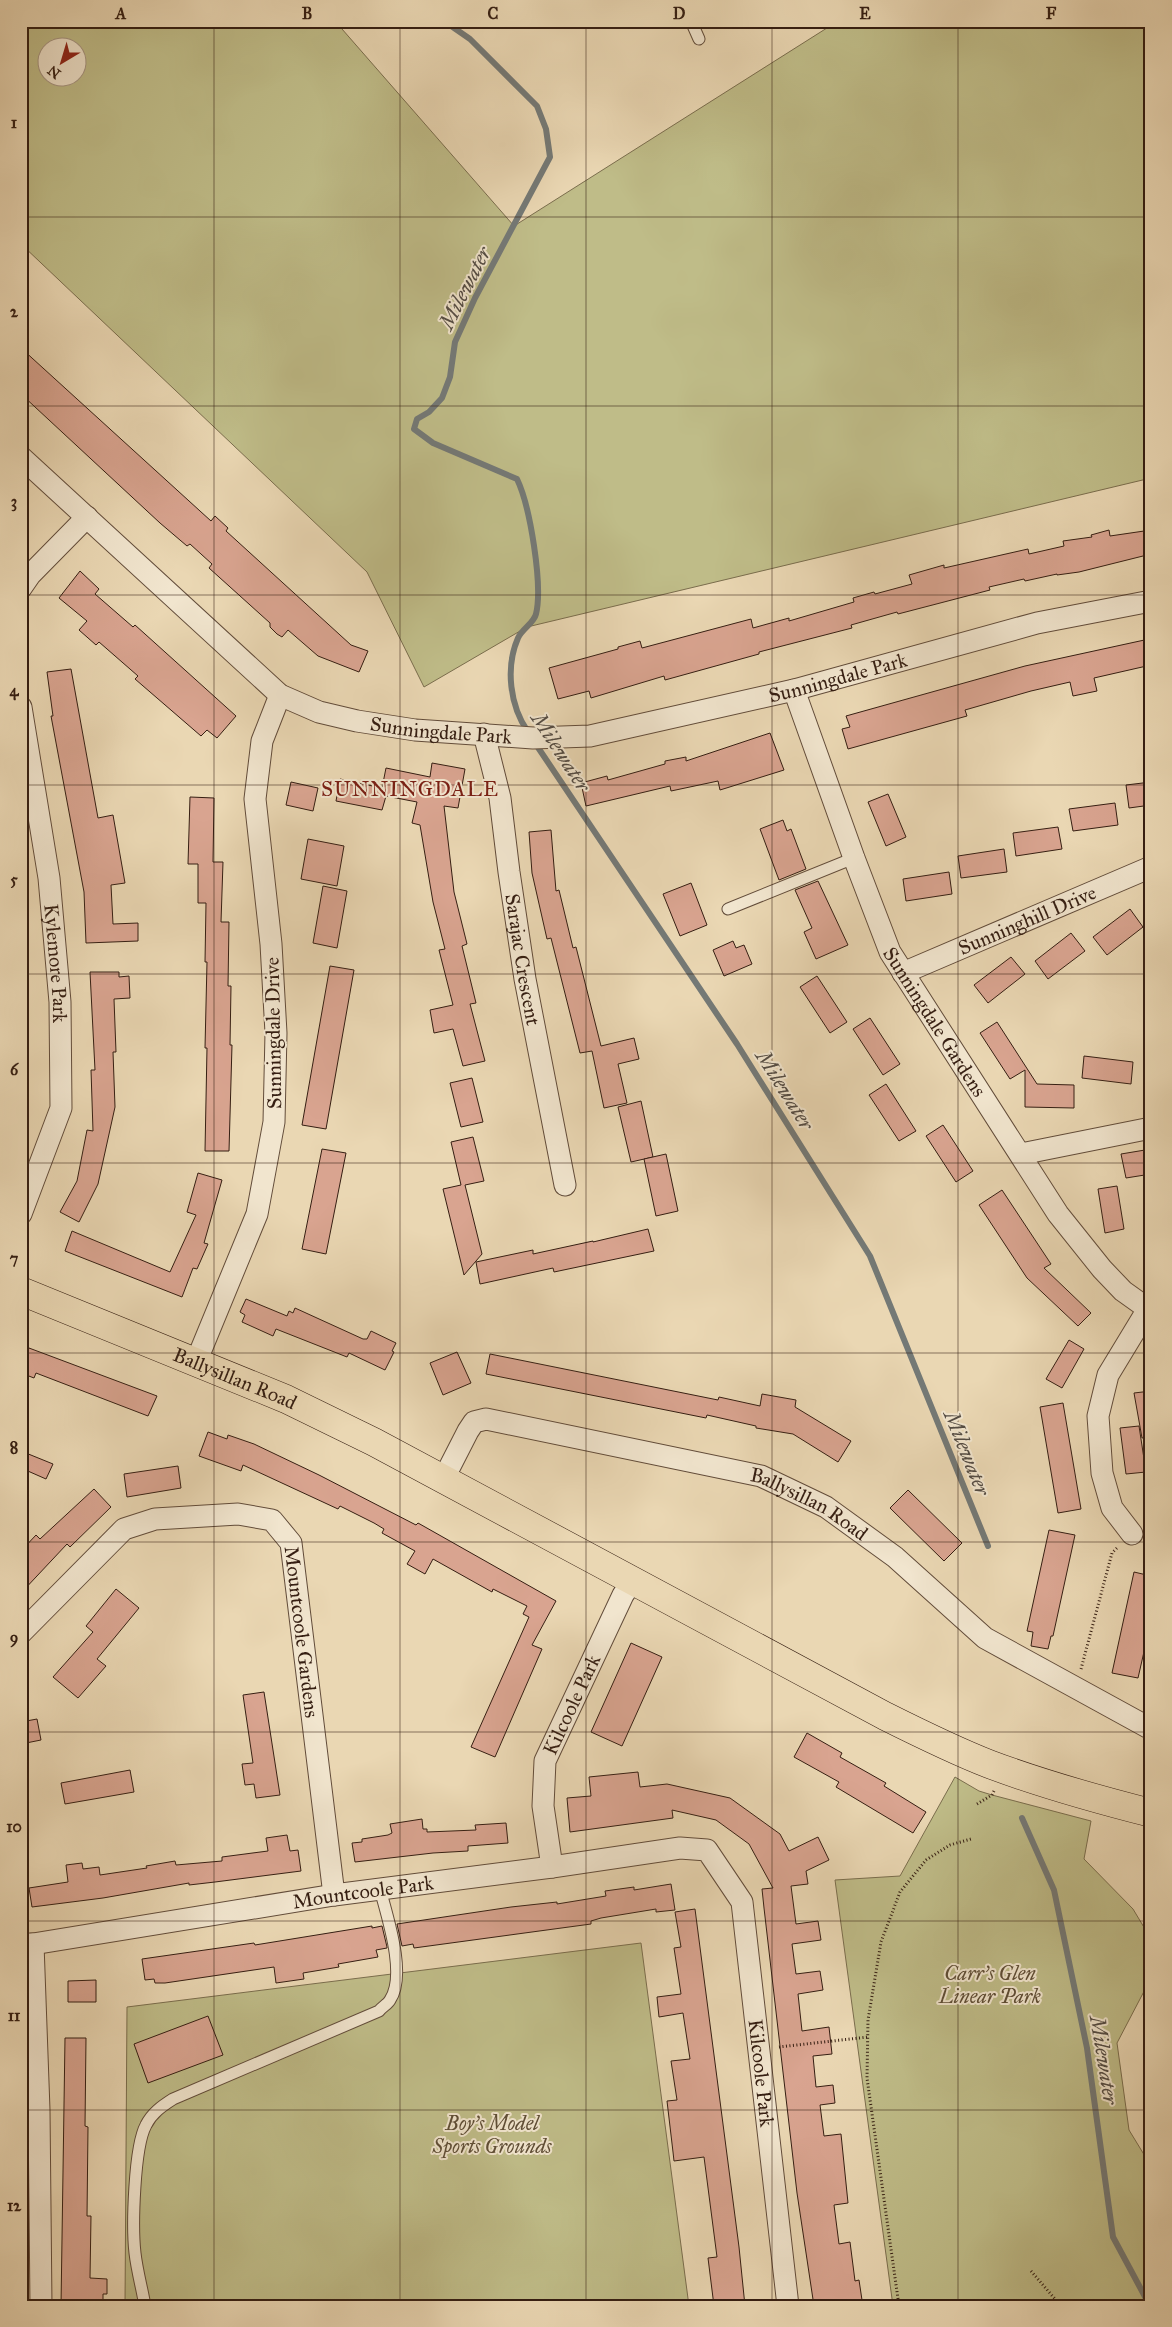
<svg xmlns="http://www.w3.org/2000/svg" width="1172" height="2327" font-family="'IM FELL Great Primer',serif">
  <rect width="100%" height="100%" fill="#ead7b3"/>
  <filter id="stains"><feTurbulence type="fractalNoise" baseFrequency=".004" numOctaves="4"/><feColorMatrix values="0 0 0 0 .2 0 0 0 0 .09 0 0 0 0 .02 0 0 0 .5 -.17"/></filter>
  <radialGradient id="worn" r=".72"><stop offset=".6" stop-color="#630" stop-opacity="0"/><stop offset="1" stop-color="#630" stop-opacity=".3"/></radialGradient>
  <g fill="#bfbc88" stroke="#7a6d4d" fill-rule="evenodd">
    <path d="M21,21H335L514,226L838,21H1151V478L527,627L424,687L367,572L21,244ZM48,48H78V78H48Z"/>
    <polygon points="955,1777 979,1791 992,1795 1091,1821 1084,1859 1133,1909 1151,1939 1151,1978 1117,2043 1129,2130 1151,2166 1151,2306 893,2306 835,1880 900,1876"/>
    <polygon points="641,1943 689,2306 125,2306 127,2007"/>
  </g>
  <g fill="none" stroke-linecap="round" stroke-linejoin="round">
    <g stroke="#747976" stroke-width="6">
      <path d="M444,21L470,39L537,106L546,129L550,157L475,298L455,342L450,377L442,398L429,412L417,419L414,429L433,443L517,479C530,506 543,585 536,614C534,623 522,629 518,638C505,668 510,706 528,732"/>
      <polyline points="535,743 737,1044 870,1256 988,1546"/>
      <polyline points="1022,1818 1054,1890 1087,2048 1113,2237 1150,2306"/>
    </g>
  </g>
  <g fill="#d9a490" stroke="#351e12">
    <polygon points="21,348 211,521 215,516 228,528 226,531 351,645 368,651 359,672 318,656 288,630 282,637 277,634 270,627 270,623 209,568 212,564 190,544 187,546 160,523 21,394"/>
    <polygon points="1109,530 1110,536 1151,530 1151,554 1079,572 1057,575 1057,574 1025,581 1024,579 989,587 990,590 898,614 897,612 851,625 852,628 759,652 759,654 665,680 664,676 591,698 589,691 558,699 549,668 618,649 618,647 640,641 642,648 751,619 753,628 789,618 789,621 854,602 853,598 874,592 875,594 912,584 909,575 944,565 944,568 1028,549 1029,554 1064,546 1063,541 1092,537 1091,535"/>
    <polygon points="80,571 99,589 95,594 133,627 135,625 236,716 217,738 207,730 201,736 135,679 138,676 99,642 96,645 79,630 87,621 59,598"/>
    <polygon points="1149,639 1151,665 1094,678 1097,691 1073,696 1070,682 1031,691 965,710 967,716 848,749 842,729 850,727 846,716 1025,666"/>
    <polygon points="71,669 98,818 113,815 125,883 111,885 113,924 138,923 138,941 86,943 84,892 51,716 53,716 47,672"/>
    <polygon points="770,733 784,770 720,790 718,781 671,791 670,786 586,806 581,783 607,776 608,780 665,764 665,761 686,757 686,761"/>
    <polygon points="432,763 465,769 458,808 444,806 454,892 467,944 462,946 476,1003 470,1004 485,1061 463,1066 453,1029 434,1033 430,1010 453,1005 439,950 445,949 433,902 420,825 412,823 417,802 386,796 382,810 336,801 340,779 382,788 386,768 430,777"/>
    <polygon points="291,782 318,788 313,811 286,805"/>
    <polygon points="1151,782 1151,805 1129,808 1126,785"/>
    <polygon points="888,794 906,837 886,846 868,802"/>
    <polygon points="190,797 214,798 213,862 223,862 221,922 229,922 228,986 231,986 230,1045 232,1045 229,1151 205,1151 207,1048 205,1048 207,962 205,962 206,903 198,903 198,864 188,864"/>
    <polygon points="1115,803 1118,825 1073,831 1069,809"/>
    <polygon points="783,820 787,831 791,829 806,869 779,880 760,829"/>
    <polygon points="1058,827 1062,849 1016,856 1013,833"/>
    <polygon points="551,830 556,891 559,890 573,948 576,947 601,1046 634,1038 639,1059 618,1064 627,1103 604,1108 592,1051 580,1053 551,938 547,939 532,873 529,832"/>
    <polygon points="308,839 344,846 337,886 301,879"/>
    <polygon points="1004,849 1007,872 961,878 958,856"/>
    <polygon points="949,872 952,894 906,901 903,879"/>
    <polygon points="818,881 848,945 816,959 804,932 812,928 795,890"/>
    <polygon points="691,883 707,925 680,936 663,894"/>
    <polygon points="323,886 347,891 337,948 313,943"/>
    <polygon points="1130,909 1143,927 1107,955 1093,937"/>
    <polygon points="1071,933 1085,951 1048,979 1035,961"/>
    <polygon points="733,941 736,948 744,945 752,964 724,976 713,950"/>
    <polygon points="1011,957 1025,974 988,1003 974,985"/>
    <polygon points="330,966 354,970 326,1129 302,1125"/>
    <polygon points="90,972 119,972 119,977 129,976 130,998 114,999 116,1052 113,1052 115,1107 98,1184 79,1222 60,1212 77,1181 87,1130 93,1131 91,1070 95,1070"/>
    <polygon points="817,976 847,1022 830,1033 800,987"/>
    <polygon points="870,1018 900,1064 883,1075 853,1029"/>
    <polygon points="997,1022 1037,1084 1074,1085 1074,1108 1025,1107 1025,1070 1010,1079 980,1033"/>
    <polygon points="1084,1056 1133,1062 1131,1084 1082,1078"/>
    <polygon points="472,1078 483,1122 461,1127 450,1083"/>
    <polygon points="886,1084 916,1131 899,1141 869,1095"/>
    <polygon points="641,1101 653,1157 631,1162 618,1107"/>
    <polygon points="943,1125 973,1171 956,1182 926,1136"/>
    <polygon points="473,1137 484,1181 465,1185 482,1254 464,1275 443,1189 461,1185 451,1142"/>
    <polygon points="322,1149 346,1153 326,1254 302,1249"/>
    <polygon points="1151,1149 1151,1174 1126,1178 1121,1154"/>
    <polygon points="666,1154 678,1211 656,1216 644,1159"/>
    <polygon points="198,1173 222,1180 204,1243 208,1244 197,1269 193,1268 182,1297 65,1251 72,1231 170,1272 196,1215 187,1212"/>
    <polygon points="1117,1186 1124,1229 1105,1233 1098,1189"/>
    <polygon points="1002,1190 1051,1264 1044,1268 1091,1313 1078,1326 1027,1278 979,1205"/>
    <polygon points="648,1229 654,1251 554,1272 553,1268 480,1284 476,1262 533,1250 533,1254 593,1241 593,1242"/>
    <polygon points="246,1299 287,1316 289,1311 293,1313 295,1308 363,1339 367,1339 371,1331 396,1343 392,1351 394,1352 385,1370 349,1353 347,1357 276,1329 273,1336 242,1322 245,1315 240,1312"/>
    <polygon points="1069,1340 1084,1349 1062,1388 1046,1379"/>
    <polygon points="29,1348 157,1396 148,1416 36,1373 34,1378 21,1373 21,1354 25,1356"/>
    <polygon points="457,1352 471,1383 443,1395 430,1363"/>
    <polygon points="490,1354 718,1400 719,1397 760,1406 762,1394 796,1400 795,1407 851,1441 838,1462 793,1434 756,1428 756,1426 707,1415 706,1418 486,1374"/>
    <polygon points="1151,1391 1151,1437 1142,1438 1134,1393"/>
    <polygon points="1063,1403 1081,1509 1058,1513 1040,1407"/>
    <polygon points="1139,1426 1146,1472 1126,1474 1120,1428"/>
    <polygon points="208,1432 227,1439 228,1435 254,1444 319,1475 416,1525 418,1523 556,1601 532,1645 542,1649 495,1757 471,1747 529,1617 523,1614 527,1606 493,1589 492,1592 433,1559 425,1574 407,1564 415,1551 382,1533 384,1529 374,1523 340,1506 338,1509 243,1465 241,1471 199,1456"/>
    <polygon points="21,1451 53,1464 46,1479 21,1468"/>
    <polygon points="178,1466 181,1488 127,1497 124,1474"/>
    <polygon points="94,1489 111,1507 70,1547 67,1544 21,1593 21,1551 36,1535 40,1539"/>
    <polygon points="908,1490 962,1543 944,1561 890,1508"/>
    <polygon points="1049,1530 1075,1535 1053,1636 1051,1636 1048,1649 1031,1646 1033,1632 1027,1631"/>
    <polygon points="1134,1572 1151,1576 1151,1621 1138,1678 1112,1673"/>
    <polygon points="116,1589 139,1608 97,1659 106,1666 78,1698 53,1677 93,1632 86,1626"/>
    <polygon points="631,1643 662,1657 622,1746 591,1732"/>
    <polygon points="264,1692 280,1795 256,1798 254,1784 245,1785 242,1764 253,1763 243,1695"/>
    <polygon points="37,1719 41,1740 21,1744 21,1722"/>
    <polygon points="807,1733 842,1753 840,1757 886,1783 884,1786 926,1812 913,1833 836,1787 839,1782 794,1757"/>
    <polygon points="130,1770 134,1792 65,1804 61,1783"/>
    <polygon points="638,1772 640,1787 667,1784 730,1798 780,1834 789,1851 818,1837 829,1860 806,1871 808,1884 791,1886 796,1924 818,1921 821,1940 792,1944 796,1974 820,1971 823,1990 798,1994 802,2031 829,2027 832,2054 813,2056 816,2087 833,2085 835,2103 820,2105 824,2136 841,2134 848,2203 834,2205 839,2244 850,2242 855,2281 859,2280 862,2300 837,2303 837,2306 814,2306 797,2193 764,1908 762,1889 773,1888 749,1844 716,1820 672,1810 673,1818 570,1832 567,1798 591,1796 589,1777"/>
    <polygon points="422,1819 423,1829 427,1829 427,1832 476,1830 475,1825 506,1823 508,1843 468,1846 468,1851 433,1853 355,1862 352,1843 362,1842 362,1839 388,1835 392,1833 390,1824"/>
    <polygon points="287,1835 290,1851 298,1850 301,1871 215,1882 189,1885 189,1883 103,1898 32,1907 29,1888 68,1882 66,1865 82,1863 83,1869 99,1867 100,1875 147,1868 146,1866 175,1861 176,1865 222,1861 222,1857 268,1851 266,1838"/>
    <polygon points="671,1884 675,1910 656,1912 656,1909 601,1918 591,1921 591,1924 414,1948 413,1944 402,1946 397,1924 511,1907 557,1902 557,1904 606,1896 605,1891 634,1887 634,1890"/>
    <polygon points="695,1909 739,2247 745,2306 714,2306 708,2258 717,2257 704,2157 674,2161 673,2152 667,2101 677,2100 671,2061 690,2059 683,2013 659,2017 657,1997 681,1994 674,1948 681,1947 675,1912"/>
    <polygon points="372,1926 372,1928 382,1926 387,1947 387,1948 376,1950 378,1957 338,1964 339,1967 303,1973 304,1979 276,1983 274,1967 165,1983 155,1983 154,1979 145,1980 142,1959 254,1943 255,1945"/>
    <polygon points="96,1980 96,2002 68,2002 68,1981"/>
    <polygon points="208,2016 223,2055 148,2083 134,2044"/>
    <polygon points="65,2038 86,2038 85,2126 88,2127 87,2216 91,2216 90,2278 107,2279 107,2294 103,2294 103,2306 61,2306"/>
  </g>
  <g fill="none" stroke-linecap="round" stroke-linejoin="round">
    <defs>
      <g id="lane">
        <polyline points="691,21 699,39"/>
        <polyline points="728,909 854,858"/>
        <path d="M145,2306C142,2288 137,2271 135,2253C132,2227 134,2147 146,2125C152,2113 162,2106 173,2099L379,2011C382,2007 388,2004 390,2000C407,1975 387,1916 380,1889"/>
      </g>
      <g id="street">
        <path id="s1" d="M21,457L280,695L319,712L357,721L415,730L533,738L590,736L794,690L1037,623L1151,601"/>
        <polyline points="21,588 30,575 87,517"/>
        <path id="s2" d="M794,690L854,858L890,952L1058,1214L1102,1269L1123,1291L1151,1311"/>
        <path id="s3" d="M21,707L49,878L60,1002L61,1108L21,1214"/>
        <path id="s4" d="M484,734L500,798L509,872L525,979L565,1185"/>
        <path id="s5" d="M903,973L1151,867"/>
        <polyline points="1021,1154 1151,1128"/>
        <polyline points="196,1362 257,1214 274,1122 276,1033 271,944 255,799 262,741 280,695"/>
        <path id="s6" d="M444,1478L468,1431L474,1422L486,1419L761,1476L826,1507L895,1557L985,1638L1151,1729"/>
        <polyline points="1132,1534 1112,1508 1102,1473 1098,1416 1108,1375 1148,1309"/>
        <path id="s7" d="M21,1633L124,1529L155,1519L238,1514L272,1520L291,1543L334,1895"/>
        <path id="s8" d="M552,1867L543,1806L545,1761L623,1595L633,1580"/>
        <path id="s9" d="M21,1944H33L334,1895L552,1867L680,1848L707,1850L742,1902L788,2306"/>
        <polyline points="33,1944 39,2110 41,2306"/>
      </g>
      <g id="highway">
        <path id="s10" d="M21,1291L286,1399L374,1442L885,1716C919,1733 953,1750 989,1764C1042,1784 1096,1799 1151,1813"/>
      </g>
    </defs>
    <use href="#lane" stroke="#624c3a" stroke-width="13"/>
    <use href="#street" stroke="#624c3a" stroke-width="23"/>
    <use href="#highway" stroke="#351e12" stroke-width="29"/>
    <g stroke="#351e12" stroke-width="3" stroke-dasharray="1 2.5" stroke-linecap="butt">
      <polyline points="1081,1669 1112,1553 1118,1547"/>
      <polyline points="977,1804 992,1795 994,1791"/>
      <polyline points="779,2047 868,2037"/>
      <polyline points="1031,2271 1061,2306"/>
      <polyline points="899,2306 867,2078 868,2020 881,1942 900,1892 926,1860 950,1845 971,1839"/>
    </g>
    <use href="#lane" stroke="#f1e5ce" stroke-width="11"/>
    <use href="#street" stroke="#f1e5ce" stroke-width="21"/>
    <use href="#highway" stroke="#ead7b3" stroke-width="28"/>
  </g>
  <path fill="none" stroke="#351e12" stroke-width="1" stroke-opacity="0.55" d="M214,21V2306M400,21V2306M586,21V2306M772,21V2306M958,21V2306M21,217H1151M21,406H1151M21,595H1151M21,785H1151M21,974H1151M21,1163H1151M21,1353H1151M21,1542H1151M21,1732H1151M21,1921H1151M21,2110H1151"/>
  <g text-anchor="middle" stroke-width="4" stroke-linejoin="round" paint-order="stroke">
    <g font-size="20" fill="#351e12" stroke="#f1e5ce">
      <text dy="7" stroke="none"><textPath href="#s1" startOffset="922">Sunningdale Park</textPath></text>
      <text dy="7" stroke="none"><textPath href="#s1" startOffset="518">Sunningdale Park</textPath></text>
      <text dy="7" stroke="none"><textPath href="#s5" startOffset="135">Sunninghill Drive</textPath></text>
      <text dy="7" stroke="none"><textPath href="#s4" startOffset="229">Sarajac Crescent</textPath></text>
      <text dy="7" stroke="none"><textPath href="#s3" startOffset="259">Kylemore Park</textPath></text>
      <text dy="7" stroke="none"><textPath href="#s2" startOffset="362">Sunningdale Gardens</textPath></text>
      <text transform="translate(273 1033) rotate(-91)" y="7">Sunningdale Drive</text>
      <text dy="7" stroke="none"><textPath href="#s10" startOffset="231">Ballysillan Road</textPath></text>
      <text dy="7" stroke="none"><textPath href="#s6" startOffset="412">Ballysillan Road</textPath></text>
      <text dy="7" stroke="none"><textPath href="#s7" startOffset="416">Mountcoole Gardens</textPath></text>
      <text dy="7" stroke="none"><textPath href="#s8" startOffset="169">Kilcoole Park</textPath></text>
      <text dy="7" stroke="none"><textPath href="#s9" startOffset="346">Mountcoole Park</textPath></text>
      <text dy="7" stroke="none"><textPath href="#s9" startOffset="928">Kilcoole Park</textPath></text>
    </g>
    <g font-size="20" font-style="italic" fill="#5e4d35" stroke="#f1e5ce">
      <text x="990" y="1980">Carr's Glen<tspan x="990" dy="23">Linear Park</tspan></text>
      <text x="492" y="2130">Boy's Model<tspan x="492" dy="23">Sports Grounds</tspan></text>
    </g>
    <g font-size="21" font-style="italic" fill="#544c44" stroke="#f1e5ce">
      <text transform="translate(465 288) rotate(-63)" y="7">Milewater</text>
      <text transform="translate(561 752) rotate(57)" y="7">Milewater</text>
      <text transform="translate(785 1090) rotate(58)" y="7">Milewater</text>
      <text transform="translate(967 1453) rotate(68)" y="7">Milewater</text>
      <text transform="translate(1104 2060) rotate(81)" y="7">Milewater</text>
    </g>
    <g font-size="21" letter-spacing="1" fill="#7a1f14" stroke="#f1e5ce">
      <text x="410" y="796">SUNNINGDALE</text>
    </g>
  </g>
  <rect width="1172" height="2327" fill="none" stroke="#ead7b3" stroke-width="55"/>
  <g transform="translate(62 62) rotate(218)"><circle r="24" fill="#f1e5ce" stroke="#a69583"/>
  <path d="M0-4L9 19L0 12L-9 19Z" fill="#8f2418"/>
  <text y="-8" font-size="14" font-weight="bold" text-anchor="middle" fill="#351e12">N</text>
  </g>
  <rect x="28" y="28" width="1116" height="2272" fill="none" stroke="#351e12" stroke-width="2"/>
  <g font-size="16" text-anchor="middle" font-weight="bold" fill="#351e12">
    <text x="121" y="19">A</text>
    <text x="307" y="19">B</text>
    <text x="493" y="19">C</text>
    <text x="679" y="19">D</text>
    <text x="865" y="19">E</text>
    <text x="1051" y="19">F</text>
    <text x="14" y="128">1</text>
    <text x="14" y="317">2</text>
    <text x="14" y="507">3</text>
    <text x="14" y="696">4</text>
    <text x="14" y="885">5</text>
    <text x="14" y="1075">6</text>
    <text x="14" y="1264">7</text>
    <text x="14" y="1453">8</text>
    <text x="14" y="1643">9</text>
    <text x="14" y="1832">10</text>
    <text x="14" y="2021">11</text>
    <text x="14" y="2211">12</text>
  </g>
  <rect width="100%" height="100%" filter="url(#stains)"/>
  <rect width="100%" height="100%" fill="url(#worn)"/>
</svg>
